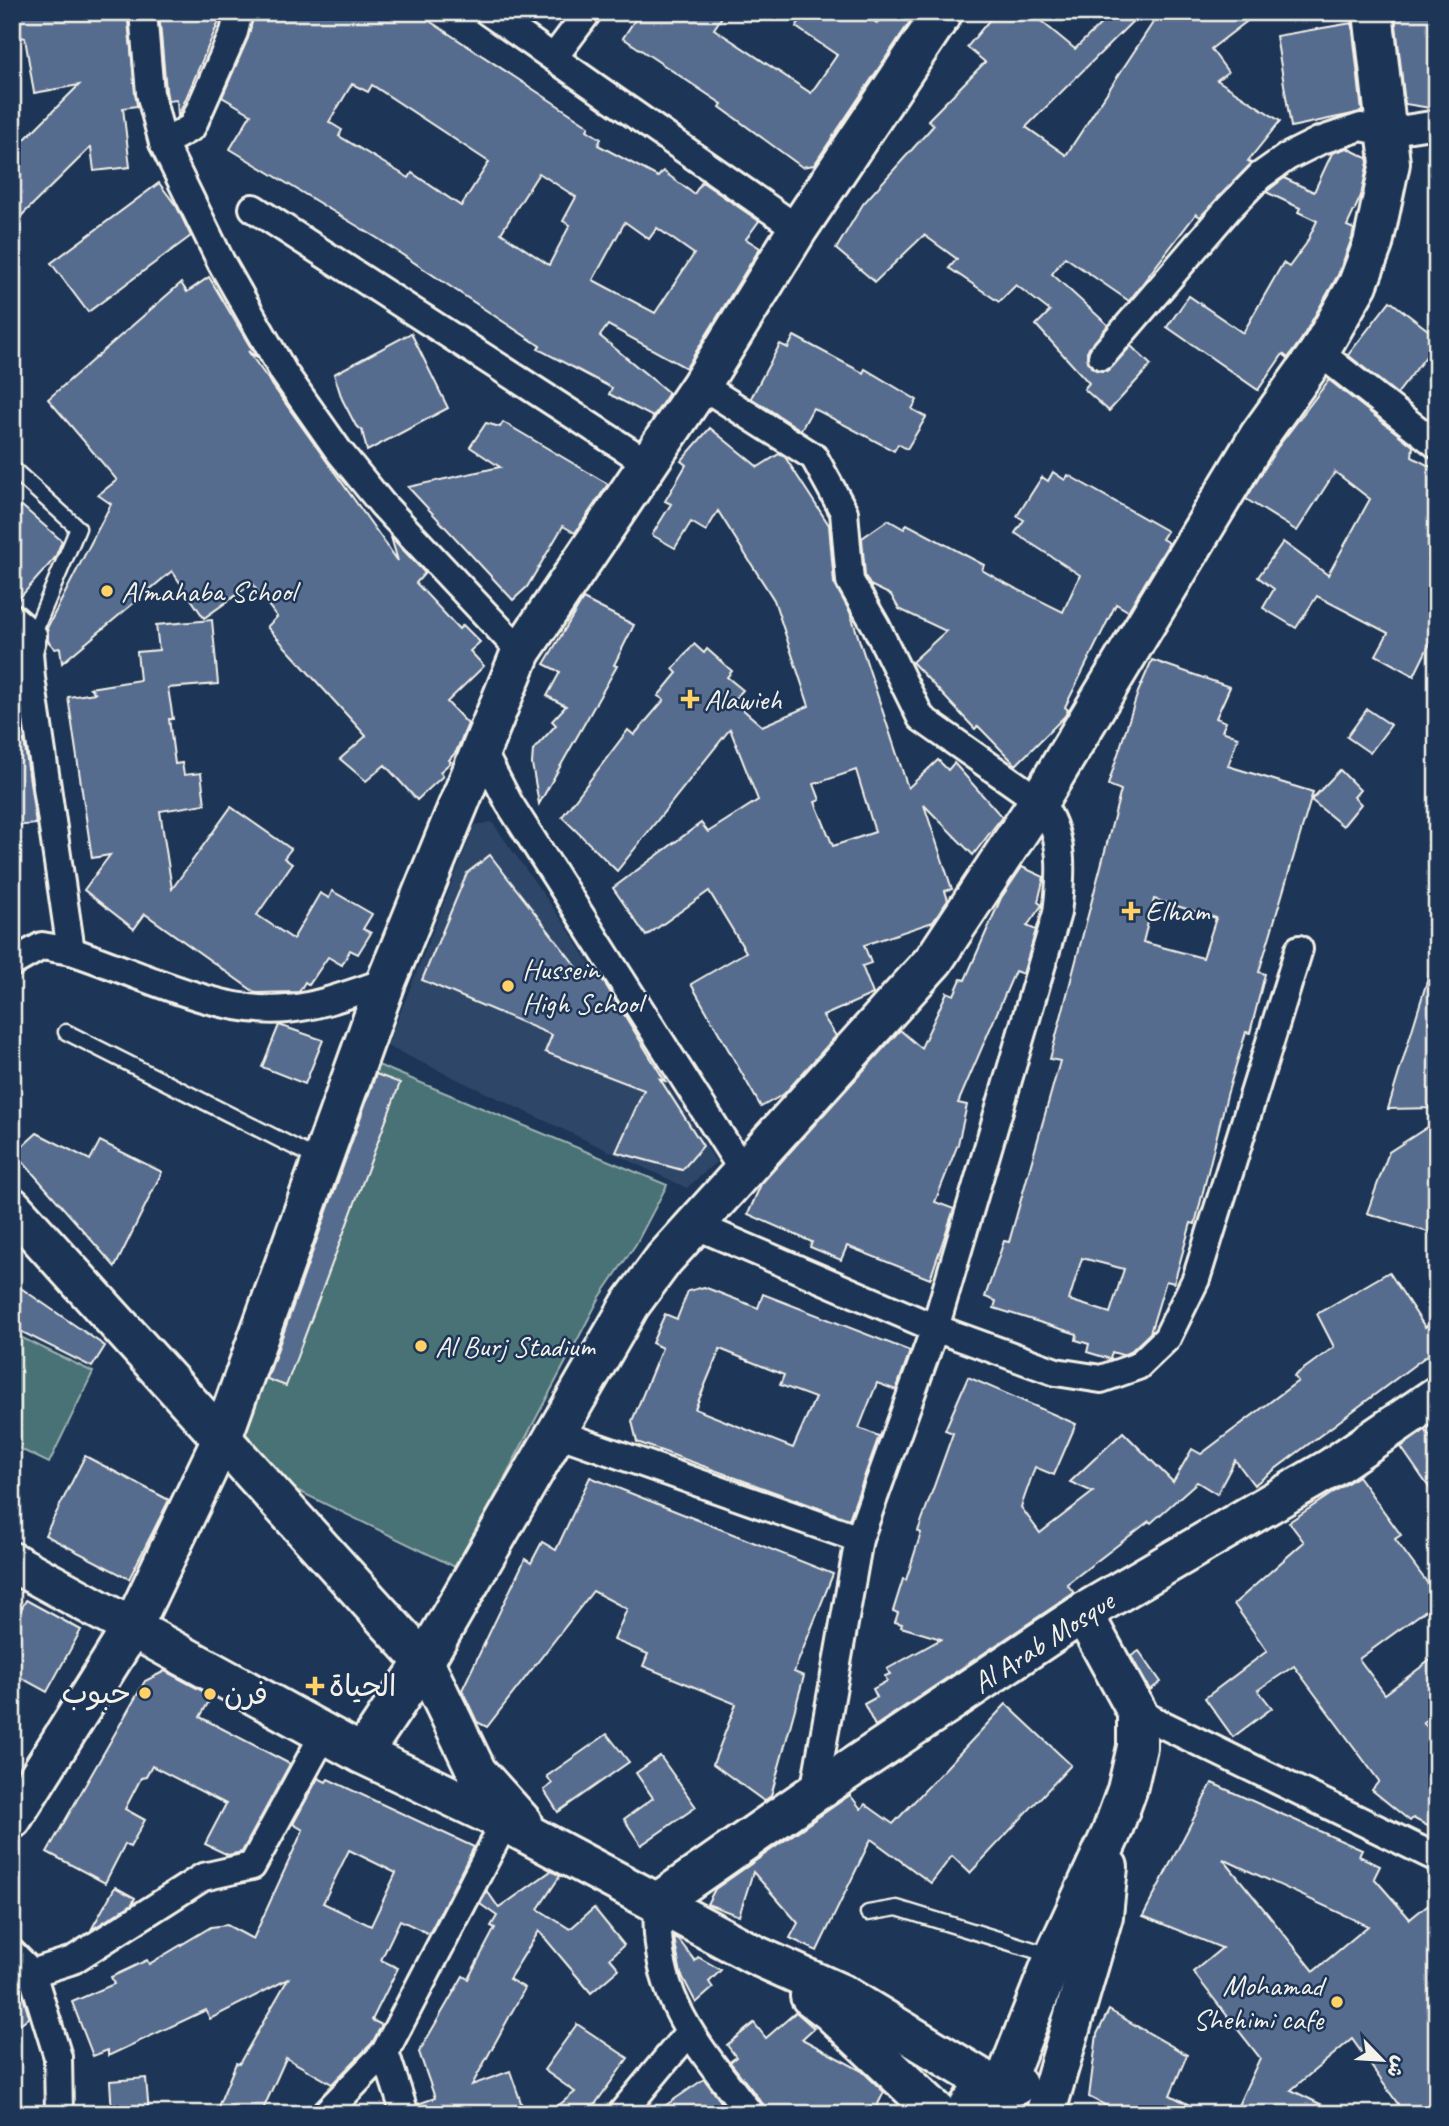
<svg xmlns="http://www.w3.org/2000/svg" width="1449" height="2126" font-family="Caveat,'Playpen Sans Arabic',sans-serif">
  <rect width="100%" height="100%" fill="#1d3557"/>
  <filter id="ink" filterUnits="userSpaceOnUse"><feTurbulence type="fractalNoise" baseFrequency=".0143" numOctaves="2"/><feDisplacementMap in="SourceGraphic" scale="14" xChannelSelector="R" yChannelSelector="G"/><feConvolveMatrix kernelMatrix="1 2 1 2 8 2 1 2 1" color-interpolation-filters="sRGB"/></filter>
  <g filter="url(#ink)">
    <polygon fill="#2e4668" points="492,822 566,926 716,1162 687,1188 387,1046 475,825"/>
    <g fill="#497276" stroke="#9eb2af" stroke-width="2">
      <polygon points="366,1060 667,1185 636,1244 600,1297 457,1568 231,1458"/>
      <polygon points="12,1333 93,1372 49,1463 12,1445"/>
    </g>
    <g fill="#566c8f" stroke="#f4f1e8" stroke-width="2" fill-rule="evenodd">
      <polygon points="12,12 127,12 137,106 123,108 130,167 94,171 91,147 12,225 12,152 79,85 34,93 25,38 12,34"/>
      <polygon points="159,12 223,12 178,117 177,100 168,101 166,90"/>
      <path d="M254,12H433L428,20L589,126L587,130L601,139L598,145L658,177L663,171L694,194L702,182L759,221L746,239L760,248L686,368L608,325L600,336L669,393L653,417L609,394L612,388L538,349L540,346L377,238L230,149L251,114L222,97L248,38ZM352,84L368,92L372,85L489,162L461,206L412,173L409,178L339,136L342,130L329,122ZM539,173L576,197L563,221L570,225L549,265L501,233ZM625,222L649,239L657,228L694,254L655,313L593,280Z"/>
      <polygon points="640,12 725,12 714,29 811,93 837,55 796,27 805,12 861,12 877,23 885,12 906,12 913,17 814,165 802,167 720,107 722,104 623,38"/>
      <polygon points="996,12 1030,12 1075,49 1113,12 1142,12 1026,127 1066,155 1160,12 1259,12 1211,49 1228,72 1217,80 1280,121 1248,161 1252,163 1200,217 1196,214 1129,301 1065,257 1052,274 1108,325 1087,352 1091,367 1108,371 1131,346 1151,365 1109,411 1084,389 1089,383 1036,325 1050,311 1016,285 999,302 949,268 957,259 924,235 875,282 836,249 863,204 934,125 928,120 985,62 967,47"/>
      <polygon points="1418,12 1437,12 1437,109 1405,104 1395,16"/>
      <polygon points="1352,23 1362,112 1291,127 1276,36"/>
      <polygon points="1347,148 1367,158 1368,162 1361,196 1347,226 1354,229 1352,238 1338,275 1301,340 1288,358 1283,354 1258,390 1167,327 1189,296 1243,333 1283,263 1289,267 1306,244 1317,221 1298,212 1300,208 1266,192 1284,178 1314,192 1332,153"/>
      <polygon points="159,183 177,207 191,236 88,312 51,263"/>
      <polygon points="209,277 257,358 248,351 398,561 391,537 425,573 416,583 459,629 463,625 480,642 470,651 484,666 447,702 468,724 456,752 449,760 451,762 440,772 443,776 417,800 385,765 366,781 340,759 366,736 267,627 277,617 252,584 204,618 172,571 62,663 60,648 55,649 48,641 47,628 111,504 98,495 117,480 48,399 181,283 187,292"/>
      <polygon points="1390,301 1437,337 1437,342 1397,394 1348,355"/>
      <polygon points="411,333 448,408 367,451 362,430 356,426 342,399 334,374"/>
      <polygon points="794,336 863,373 865,369 917,400 912,409 926,417 907,449 898,444 894,451 813,408 801,430 751,398 780,344 788,348"/>
      <polygon points="1329,380 1413,446 1412,457 1437,470 1437,629 1414,676 1376,655 1388,633 1317,596 1296,628 1263,608 1274,589 1258,577 1283,542 1328,575 1370,499 1335,472 1297,531 1246,499 1277,448"/>
      <polygon points="503,422 608,484 575,533 563,526 527,587 513,600 408,487 500,467 470,447 486,423 500,427"/>
      <path d="M710,428L758,467L779,454L785,457L829,525L834,583L850,612L908,788L938,760L948,770L954,763L1002,817L973,855L924,805L952,889L945,891L948,900L933,922L864,945L871,963L862,966L873,994L823,1016L836,1036L784,1094L761,1107L691,984L746,952L709,891L646,936L613,888L701,823L708,832L758,800L730,729L617,871L562,817L628,730L634,735L664,700L658,696L677,673L673,669L694,644L704,653L707,649L732,671L727,677L743,690L733,701L762,726L809,706L774,600L718,511L706,531L691,522L675,548L652,535L671,504L665,501L686,465L681,461ZM856,770L875,832L833,846L815,802L820,800L814,784Z"/>
      <polygon points="1053,472 1065,480 1068,475 1167,531 1162,539 1169,543 1128,611 1116,604 1065,707 1068,710 1065,716 1016,765 978,726 975,729 912,662 946,631 899,609 891,595 870,585 865,576 862,538 888,520 904,529 907,524 984,565 982,570 1003,582 1063,612 1080,575 1015,533 1024,520 1017,516 1042,477 1048,481"/>
      <polygon points="22,506 62,541 55,558 16,602 12,602 12,517"/>
      <polygon points="583,599 634,625 614,665 617,666 539,804 532,764 533,750 556,725 552,721 566,706 547,696 560,672 544,664"/>
      <polygon points="212,620 218,684 168,688 173,719 169,719 175,764 182,763 184,775 201,773 205,804 160,811 172,889 231,807 291,849 284,858 292,864 257,915 293,939 320,893 329,898 332,891 372,914 363,929 371,933 358,954 350,950 342,965 328,957 309,985 305,982 299,992 256,993 145,914 134,929 84,890 110,855 92,858 68,697 95,693 90,688 140,680 137,652 159,650 156,625"/>
      <path d="M1152,660L1230,687L1216,718L1226,722L1222,731L1238,737L1228,766L1313,792L1259,972L1265,974L1250,1033L1246,1032L1227,1095L1195,1224L1191,1223L1174,1283L1166,1281L1150,1333L1130,1352L1122,1355L1112,1352L1110,1359L1087,1352L1089,1344L1076,1340L1077,1334L994,1308L996,1301L985,1297L1004,1241L1009,1242L1060,1061L1050,1059L1121,790L1108,785L1138,692ZM1154,899L1216,918L1203,958L1143,942ZM1082,1258L1124,1269L1110,1313L1069,1300Z"/>
      <polygon points="1367,709 1391,725 1370,753 1347,737"/>
      <polygon points="24,740 36,824 12,826 12,741"/>
      <polygon points="1340,770 1360,790 1354,797 1361,804 1343,826 1311,800"/>
      <polygon points="490,855 586,979 596,969 665,1081 660,1079 703,1146 682,1170 616,1152 644,1090 545,1052 552,1035 422,980 467,873"/>
      <polygon points="1022,867 1044,877 1038,902 1042,905 1027,926 1036,930 1023,974 1015,971 958,1103 967,1105 958,1144 935,1202 954,1209 930,1279 847,1246 841,1260 810,1247 812,1242 748,1214 761,1184 900,1030 921,1048 947,992 954,995 961,979 965,980 1001,898"/>
      <polygon points="1431,968 1437,969 1437,1108 1388,1109"/>
      <polygon points="279,1025 323,1040 305,1084 262,1067"/>
      <polygon points="376,1074 400,1083 286,1386 267,1379"/>
      <polygon points="1437,1121 1437,1235 1367,1213 1389,1152"/>
      <polygon points="37,1133 90,1160 100,1141 162,1172 115,1267 15,1153"/>
      <polygon points="1389,1272 1425,1327 1437,1319 1437,1348 1254,1485 1235,1460 1217,1494 1197,1482 1151,1523 1149,1521 1067,1584 1074,1593 875,1726 864,1704 877,1697 873,1689 887,1681 885,1676 890,1674 887,1669 941,1639 901,1627 902,1624 895,1622 898,1613 893,1611 903,1579 906,1580 921,1533 918,1531 953,1433 945,1430 968,1377 1076,1424 1054,1475 1035,1467 1021,1507 1040,1533 1093,1492 1070,1482 1123,1432 1173,1482 1192,1449 1201,1454 1298,1381 1294,1376 1334,1347 1317,1314"/>
      <polygon points="12,1282 105,1346 92,1367 12,1327"/>
      <path d="M704,1287L758,1308L763,1294L910,1351L896,1390L877,1383L859,1428L879,1436L849,1519L637,1442L632,1421L662,1348L652,1343L665,1314L677,1319L688,1291ZM720,1349L784,1375L780,1385L815,1398L793,1448L695,1409Z"/>
      <polygon points="1425,1430 1437,1445 1437,1499 1401,1447"/>
      <polygon points="85,1456 169,1500 129,1579 45,1535"/>
      <polygon points="1358,1476 1401,1535 1395,1539 1437,1596 1437,1602 1359,1659 1385,1694 1437,1655 1437,1712 1423,1723 1437,1735 1437,1831 1413,1818 1410,1821 1372,1790 1379,1781 1294,1666 1258,1690 1272,1708 1233,1737 1205,1698 1267,1651 1234,1604 1304,1542 1289,1522"/>
      <polygon points="590,1477 833,1574 794,1672 804,1676 771,1796 764,1801 713,1764 736,1704 643,1666 648,1654 614,1640 627,1609 593,1591 487,1727 477,1722 462,1690 525,1559 531,1563 542,1542 556,1550"/>
      <polygon points="26,1600 81,1630 47,1692 12,1673 12,1626"/>
      <polygon points="1139,1651 1161,1682 1150,1690 1131,1656"/>
      <polygon points="165,1671 212,1696 200,1717 290,1764 242,1852 228,1855 205,1844 226,1804 152,1766 146,1777 141,1778 125,1809 145,1820 130,1847 125,1844 105,1883 47,1852 145,1681"/>
      <polygon points="1006,1704 1071,1765 970,1873 952,1856 931,1883 871,1839 817,1951 790,1938 798,1923 753,1872 739,1916 707,1904 715,1889 850,1795 861,1809 865,1804 893,1824"/>
      <polygon points="607,1734 629,1762 558,1812 544,1790 552,1784 547,1776"/>
      <polygon points="660,1756 696,1807 641,1845 624,1819 653,1798 636,1773"/>
      <path d="M318,1778L326,1782L328,1779L474,1847L429,1934L400,1920L381,1960L398,1968L372,2020L382,2025L372,2043L332,2084L286,2058L261,2114H215L236,2063L239,2064L288,1979L210,2019L206,2010L108,2056V2050L93,2056L72,2002L114,1984L111,1977L147,1960L149,1964L211,1927L227,1925L253,1939L303,1830L293,1824ZM349,1850L396,1873L371,1926L323,1903Z"/>
      <path d="M1212,1783L1362,1850L1359,1856L1380,1866L1374,1878L1410,1919L1437,1897V2114H1405L1352,2039L1291,2090L1341,2114H1234L1260,2058L1193,1972L1222,1948L1143,1916ZM1223,1859L1368,1926L1314,1971Z"/>
      <polygon points="551,1871 560,1876 538,1909 570,1929 594,1908 624,1945 610,1958 619,1969 591,1993 539,1931 509,1979 525,1988 472,2085 510,2071 525,2114 420,2114 418,2104 435,2098 419,2052 463,1976 468,1979 495,1928 491,1926 497,1916 480,1904 487,1891 499,1908"/>
      <polygon points="115,1887 135,1898 132,1904 91,1930"/>
      <polygon points="674,1938 679,1940 695,1961 698,1957 721,1970 709,1982 713,1988 696,2003 681,1974"/>
      <polygon points="12,1976 19,1983 29,2017 12,2030"/>
      <polygon points="1109,2010 1187,2055 1170,2095 1207,2114 1122,2114 1089,2097 1097,2034"/>
      <polygon points="796,2012 814,2028 802,2039 862,2071 884,2092 873,2114 765,2114 763,2104 730,2062 736,2057 727,2045 754,2023 766,2038"/>
      <polygon points="577,2024 628,2058 588,2114 548,2114 575,2092 544,2070"/>
      <polygon points="146,2078 149,2114 112,2114 110,2081"/>
      <polygon points="704,2079 730,2114 653,2114"/>
    </g>
    <g fill="none" stroke-linecap="round" stroke-linejoin="round">
      <defs>
        <g id="lane">
          <polyline points="12,468 78,528 33,635"/>
          <polyline points="66,1032 320,1160"/>
          <polyline points="868,1913 897,1908 1053,1956"/>
        </g>
        <g id="street">
          <polyline points="143,12 150,93 163,143 221,262 284,373 338,450 382,504 521,652"/>
          <polyline points="488,12 798,229"/>
          <polyline points="555,56 588,12"/>
          <polyline points="163,143 192,127 234,32 239,12"/>
          <polyline points="253,208 646,462"/>
          <polyline points="1319,352 1437,445"/>
          <polyline points="1102,356 1228,209 1260,176 1287,157 1319,141 1361,127 1386,132 1437,124"/>
          <path d="M701,385L814,457L844,512L850,581L876,626L921,718L1039,801C1065,834 1062,873 1057,913L935,1328L859,1539L814,1793"/>
          <polyline points="12,617 33,635 29,652 31,678 71,951 42,946 12,963"/>
          <polyline points="482,751 509,803 743,1171"/>
          <path d="M71,951C136,972 221,1016 287,1009C321,1006 354,992 386,982"/>
          <polyline points="697,1226 935,1328 1056,1372 1101,1379 1138,1366 1167,1338 1196,1279 1299,949"/>
          <polyline points="557,1433 859,1539"/>
          <polyline points="1137,1712 1437,1858"/>
          <path d="M658,1902C652,1998 696,2042 750,2114"/>
          <polyline points="12,1953 32,1973 58,2057 59,2114"/>
          <polyline points="32,1973 73,1960 203,1877 252,1866 325,1732"/>
          <polyline points="385,2052 405,2114"/>
          <polyline points="325,2114 385,2052 505,1822"/>
          <polyline points="621,2114 689,2032"/>
        </g>
        <g id="secondary">
          <polyline points="12,1207 424,1662 477,1772 522,1822"/>
          <polyline points="12,1562 362,1754 505,1822 755,1955 842,1994 994,2086"/>
          <polyline points="362,1754 424,1662 630,1305 664,1259 934,960 1039,801 1259,436 1319,352 1358,284 1373,244 1390,163 1373,12"/>
          <polyline points="12,1819 133,1626 221,1441 386,982 521,652 701,385 798,229 943,12"/>
          <polyline points="658,1902 814,1793 1083,1613 1331,1468 1437,1396"/>
          <polyline points="810,1996 830,2011 939,2114"/>
          <polyline points="1004,2084 1054,1957 1111,1834 1127,1790 1137,1747 1137,1712 1083,1613"/>
          <polyline points="1047,2108 1103,1916 1108,1867"/>
          <path d="M965,2114C975,2092 994,2083 1017,2085"/>
        </g>
      </defs>
      <use href="#lane" stroke="#f4f1e8" stroke-width="19"/>
      <use href="#street" stroke="#f4f1e8" stroke-width="32"/>
      <use href="#secondary" stroke="#f4f1e8" stroke-width="44"/>
      <use href="#lane" stroke="#1d3557" stroke-width="14"/>
      <use href="#street" stroke="#1d3557" stroke-width="26"/>
      <use href="#secondary" stroke="#1d3557" stroke-width="38"/>
    </g>
  </g>
  <g fill="#ffd166" stroke="#1d3557" stroke-width="2.5">
    <circle cx="107" cy="591" r="7"/>
    <path d="M686.5 688.5h7v7h7v7h-7v7h-7v-7h-7v-7h7z"/>
    <path d="M1127.5 900.5h7v7h7v7h-7v7h-7v-7h-7v-7h7z"/>
    <circle cx="508" cy="986" r="7"/>
    <circle cx="421" cy="1346" r="7"/>
    <path d="M311.5 1675.5h7v7h7v7h-7v7h-7v-7h-7v-7h7z"/>
    <circle cx="145" cy="1693" r="7"/>
    <circle cx="210" cy="1694" r="7"/>
    <circle cx="1337" cy="2002" r="7"/>
  </g>
  <g text-anchor="middle" stroke-width="5" stroke-linejoin="round" paint-order="stroke">
    <g font-size="30" fill="#f4f1e8" stroke="#1d3557" text-anchor="start">
      <text x="121" y="601">Almahaba School</text>
      <text x="704" y="709">Alawieh</text>
      <text x="1145" y="921">Elham</text>
      <text x="522" y="979">Hussein<tspan x="522" dy="34">High School</tspan></text>
      <text x="435" y="1356">Al Burj Stadium</text>
      <text x="329" y="1696">الحياة</text>
      <text x="131" y="1703" text-anchor="end">حبوب</text>
      <text x="224" y="1704">فرن</text>
      <text x="1323" y="1995" text-anchor="end">Mohamad<tspan x="1323" dy="34">Shehimi cafe</tspan></text>
    </g>
    <g font-size="30" fill="#f4f1e8" stroke="#1d3557">
      <text transform="translate(1043 1642) rotate(-33)" y="10">Al Arab Mosque</text>
    </g>
  </g>
  <rect width="1449" height="2126" fill="none" stroke="#1d3557" stroke-width="42"/>
  <rect x="21" y="21" width="1407" height="2084" fill="none" stroke="#f4f1e8" stroke-width="2.5" filter="url(#ink)"/>
  <g transform="translate(1382 2060) rotate(115)" stroke="#1d3557" stroke-width="5" paint-order="stroke">
  <path d="M0-5L12 26L0 18L-12 26Z" fill="#f4f1e8"/>
  <text y="-10" font-size="19" font-weight="bold" text-anchor="middle" fill="#f4f1e8">ش</text>
  </g>
</svg>
